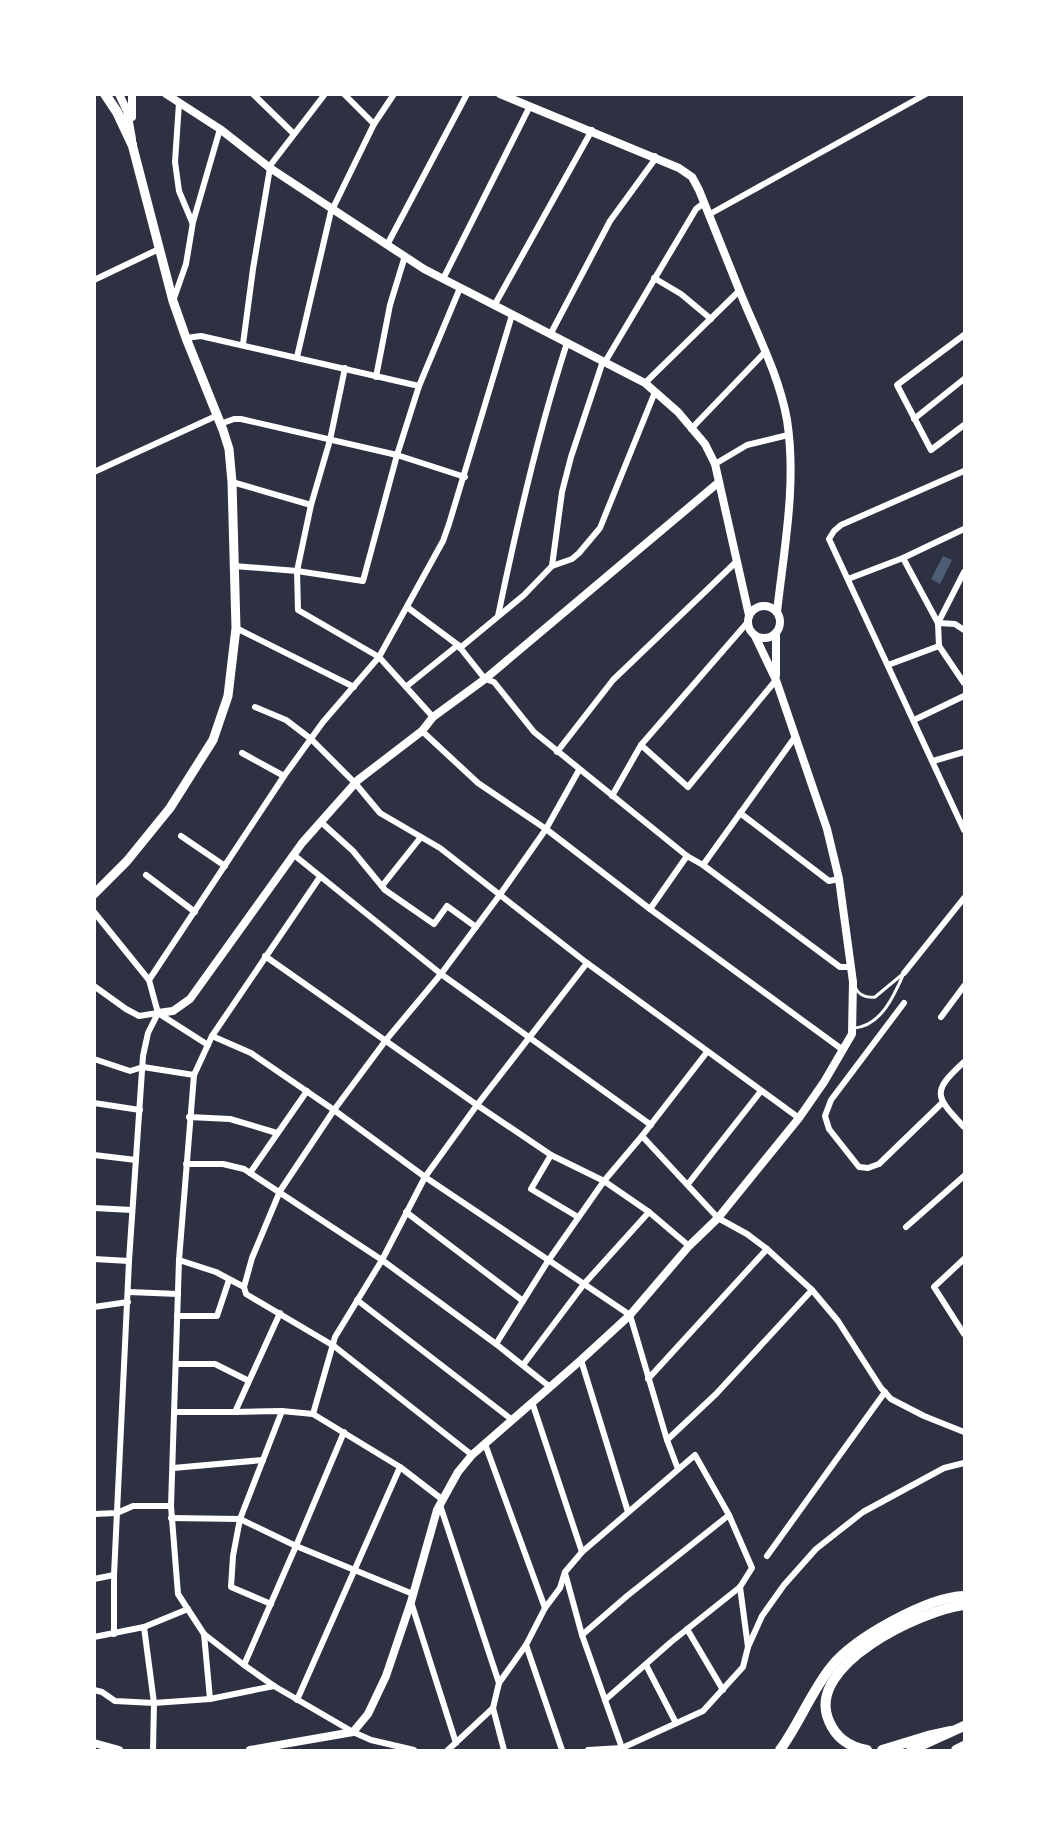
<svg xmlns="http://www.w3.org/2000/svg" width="1059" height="1845" font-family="'Sofia Sans Condensed',sans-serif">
  <rect width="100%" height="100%" fill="#2d3142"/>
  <polygon fill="#4f5d75" points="943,556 952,560 940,584 931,579"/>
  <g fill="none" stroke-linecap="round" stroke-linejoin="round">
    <path stroke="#fff" stroke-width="3" d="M854,1028C881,1026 894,996 904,973L875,997C866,998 859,996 855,987"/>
    <g stroke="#fff" stroke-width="6">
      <polyline points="253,94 294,134"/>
      <polyline points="344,94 374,124"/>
      <polyline points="179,103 175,162 179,191 192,222"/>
      <polyline points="269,167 325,94"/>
      <polyline points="333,208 374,124 394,94"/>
      <polyline points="710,214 926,94"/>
      <polyline points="387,245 467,94"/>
      <polyline points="654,278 681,294 711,319"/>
      <polyline points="443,279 530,106"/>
      <polyline points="94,280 159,249"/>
      <polyline points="173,301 186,264 193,222 220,129"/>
      <polyline points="494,306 592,130"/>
      <polyline points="550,335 610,221 653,162 655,156"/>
      <polyline points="964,335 897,385 931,450 964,425"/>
      <polyline points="186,338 201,336 419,386"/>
      <polyline points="243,344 253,269 270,168"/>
      <polyline points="297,357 332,207"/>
      <polyline points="605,362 696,209 704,203"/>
      <polyline points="345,368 330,440 311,505 297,571 298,610 379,657 433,717"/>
      <polyline points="376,377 390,305 405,256"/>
      <polyline points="645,383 739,291"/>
      <polyline points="914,419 964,379"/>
      <polyline points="220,424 234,419 241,419 397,455 465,477"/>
      <polyline points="691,429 766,351"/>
      <polyline points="715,464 747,445 788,435"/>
      <polyline points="964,471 841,525 834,531 829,539 964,830"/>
      <polyline points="94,472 216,416"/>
      <polyline points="232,482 311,505"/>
      <polyline points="903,558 938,623 939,646 964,683"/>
      <polyline points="234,566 297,571 363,581 397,455 419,386 460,288"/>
      <polyline points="552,566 572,559 579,553 600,528 655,392"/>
      <polyline points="848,579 903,558 964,529"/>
      <polyline points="407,607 458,645 485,679 494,682 534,732 687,856 703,865 840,967 851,967"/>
      <path d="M498,616C517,524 538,432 567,343"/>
      <polyline points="938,623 964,572"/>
      <polyline points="938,623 955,624 964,630"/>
      <polyline points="236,628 354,687"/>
      <polyline points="460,648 524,595 552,566 562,492 571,457 603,361"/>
      <polyline points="888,665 939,646"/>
      <polyline points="407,686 458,645"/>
      <polyline points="255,707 286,720 311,739 355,783 380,813 440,848 587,963 799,1118"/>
      <polyline points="914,720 964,696"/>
      <polyline points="422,731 478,783 546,829 650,909 843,1050"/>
      <polyline points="641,745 688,787 776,680"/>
      <polyline points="557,752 613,680 737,561"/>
      <polyline points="242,753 284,776"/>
      <polyline points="933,761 964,752"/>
      <polyline points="612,796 641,745 747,623"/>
      <polyline points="740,813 829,881 839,879"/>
      <polyline points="321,822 353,851 385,890 434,924 447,906 476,927"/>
      <polyline points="181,836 225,866"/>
      <polyline points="294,855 441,974 651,1125"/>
      <polyline points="703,865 795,737"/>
      <polyline points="146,875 195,912"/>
      <polyline points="320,877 212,1036 194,1075 179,1260 171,1506 178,1594 204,1634 244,1665 274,1686 353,1732 371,1740 414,1750"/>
      <polyline points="382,886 421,837"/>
      <polyline points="650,909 687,856"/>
      <polyline points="94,912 149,980 158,1013 208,1045"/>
      <polyline points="265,956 477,1105 551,1155 604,1181 649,1212 689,1246"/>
      <polyline points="904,973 964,898"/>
      <polyline points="149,980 284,776 323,722 379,657 443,541 449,524 512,315"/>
      <polyline points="94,986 126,1009 139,1016 158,1013"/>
      <polyline points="904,1003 831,1100 825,1116 829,1129 859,1167 868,1168 879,1164 942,1103"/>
      <polyline points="941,1017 964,986"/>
      <polyline points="212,1036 251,1053 334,1110 425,1177 630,1315 667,1440"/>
      <polyline points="94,1059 130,1071 143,1067 194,1075"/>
      <path d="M964,1062C931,1092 935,1096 964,1127"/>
      <polyline points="94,1103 140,1110"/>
      <polyline points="189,1117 230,1119 277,1133"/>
      <polyline points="642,1136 718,1218 747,1234 767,1249 812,1290 838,1321 881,1388 891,1399 924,1416 964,1432"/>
      <polyline points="94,1155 136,1160"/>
      <polyline points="551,1155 531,1189 578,1217"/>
      <polyline points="186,1164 223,1164 244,1169 382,1260 496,1344 550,1387"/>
      <polyline points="250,1173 307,1091"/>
      <polyline points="688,1184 761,1091"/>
      <polyline points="94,1208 132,1210"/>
      <polyline points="406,1212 523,1301"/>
      <polyline points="906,1227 964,1176"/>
      <polyline points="94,1259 129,1261"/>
      <polyline points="964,1259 934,1287 964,1334"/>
      <polyline points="179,1260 216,1272 244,1287 246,1294 334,1346 472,1455"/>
      <polyline points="244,1287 252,1258 280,1191 334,1110 386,1040 441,974 499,896 546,829 579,770"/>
      <polyline points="129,1292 178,1294"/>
      <polyline points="357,1300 511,1419"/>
      <polyline points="94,1307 128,1302"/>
      <polyline points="177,1316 217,1316 229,1280"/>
      <polyline points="496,1344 548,1261 604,1181 642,1136 707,1052"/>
      <polyline points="581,1360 628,1512"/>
      <polyline points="176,1364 215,1364 249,1381"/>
      <polyline points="523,1365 584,1284 649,1212"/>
      <polyline points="648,1379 767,1249"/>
      <polyline points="532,1402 582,1552"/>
      <polyline points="175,1412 235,1412 280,1313"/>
      <polyline points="235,1412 282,1411 313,1414 400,1467 443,1500"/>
      <polyline points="313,1414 335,1337 382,1260 425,1177 477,1105 587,963"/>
      <polyline points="485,1444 545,1608"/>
      <polyline points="173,1468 263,1460"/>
      <polyline points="678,1469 667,1440 716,1394 812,1290"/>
      <polyline points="440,1505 499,1683"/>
      <polyline points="94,1514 117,1513 133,1506 171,1506"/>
      <polyline points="171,1518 240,1519 296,1546 413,1594"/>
      <polyline points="767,1556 885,1392"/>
      <polyline points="565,1573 582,1635 622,1748"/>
      <polyline points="94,1579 114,1575"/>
      <polyline points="411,1602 456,1743"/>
      <polyline points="271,1604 231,1587 233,1556 240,1519 282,1411"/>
      <polyline points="144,1627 154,1703 153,1750"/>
      <polyline points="687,1629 723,1690"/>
      <polyline points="114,1634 114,1575 129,1261 143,1056 148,1033 158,1013"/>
      <polyline points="204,1634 210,1699"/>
      <polyline points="582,1635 627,1596 729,1515"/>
      <polyline points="94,1637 144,1627 188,1609"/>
      <polyline points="526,1645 562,1750"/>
      <polyline points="748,1647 762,1616 784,1585 816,1549 863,1512 944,1468 964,1463"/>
      <polyline points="244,1665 296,1546 344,1432"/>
      <polyline points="646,1665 676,1723"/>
      <polyline points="94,1690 102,1692 115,1701 154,1703 210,1699 274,1686"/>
      <polyline points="297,1700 400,1467"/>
      <polyline points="493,1708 504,1750"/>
      <polyline points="448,1750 493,1708 499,1683 526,1645 545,1608 560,1588 565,1572 582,1552 695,1455 729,1515 752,1568 740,1587 671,1642 605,1700"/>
      <polyline points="588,1750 622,1748 703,1711 743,1667 748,1647 740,1587"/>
    </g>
    <g stroke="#fff" stroke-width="8">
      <polyline points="119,94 127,111 132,139"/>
      <polyline points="166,94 220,129 270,168 424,269 645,383 678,412 705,444 715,464 749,615"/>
      <path d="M500,94L679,168L692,177L699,190C713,224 726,258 740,292C757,334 779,375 787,420C797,483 784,549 777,612"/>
      <polyline points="132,117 132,94"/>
      <circle cx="764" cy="622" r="16"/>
      <polyline points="776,633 776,675"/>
      <polyline points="158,1013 173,1011 190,999 302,843 358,780 422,731 433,717 485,679 719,482"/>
      <polyline points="94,1743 119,1750"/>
      <polyline points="250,1750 353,1732 368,1714 386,1676 411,1602 437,1510 458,1472 472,1455 581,1360 630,1315 689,1246 718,1218 799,1118 824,1082 852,1034 853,982 839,879 827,829 776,680 755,636"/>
    </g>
    <polyline stroke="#fff" stroke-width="9" points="94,894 127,861 170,808 213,740 228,696 236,628 232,482 229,449 223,430 186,338 173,301 132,144"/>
    <polyline stroke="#fff" stroke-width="10" points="105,94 117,112 132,144"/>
    <g stroke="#fff" stroke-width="10">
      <path d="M780,1750C799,1724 811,1692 831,1667C854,1638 928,1597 964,1596"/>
      <path d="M867,1750C849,1747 836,1738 829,1721C804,1665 922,1610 964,1605"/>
      <polyline points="882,1750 928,1736 951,1731"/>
      <polyline points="911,1750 964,1726"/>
      <polyline points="956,1750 964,1746"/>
    </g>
  </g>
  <rect width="1059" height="1845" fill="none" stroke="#ffffff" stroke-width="192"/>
</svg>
